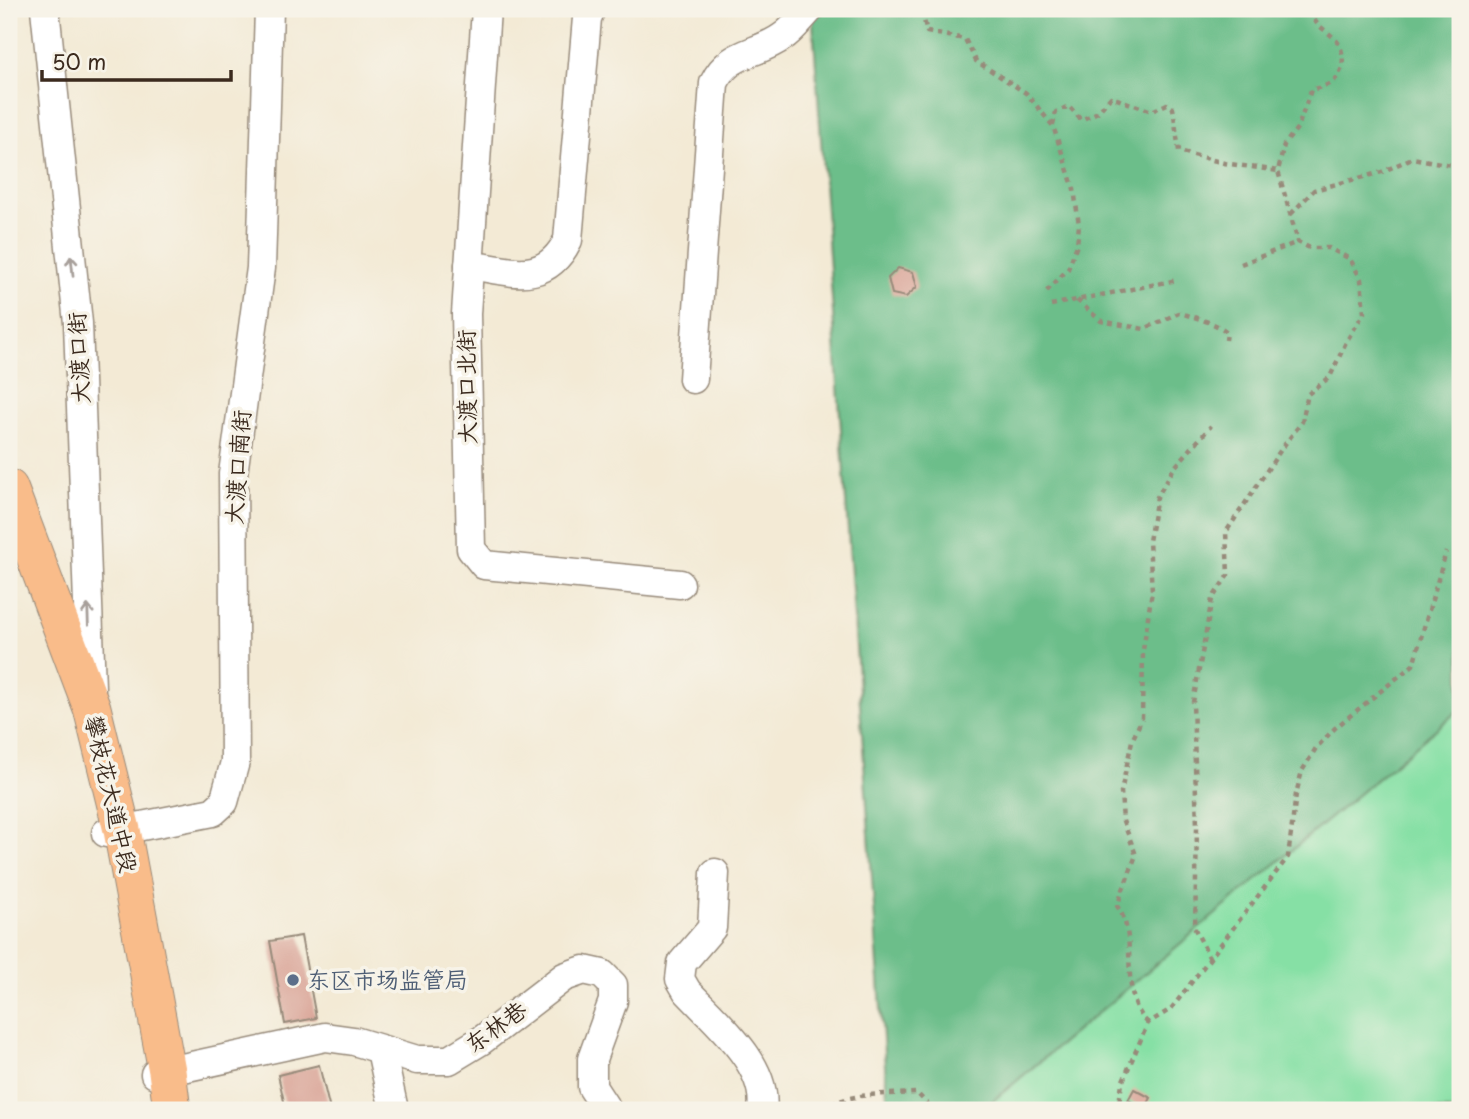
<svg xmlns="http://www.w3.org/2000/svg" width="1469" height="1119" font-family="'Playpen Sans','LXGW WenKai TC',sans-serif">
  <rect width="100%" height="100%" fill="#f7f3e8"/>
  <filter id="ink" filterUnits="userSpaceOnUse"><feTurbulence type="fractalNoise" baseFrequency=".0143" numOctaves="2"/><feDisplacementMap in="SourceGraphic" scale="14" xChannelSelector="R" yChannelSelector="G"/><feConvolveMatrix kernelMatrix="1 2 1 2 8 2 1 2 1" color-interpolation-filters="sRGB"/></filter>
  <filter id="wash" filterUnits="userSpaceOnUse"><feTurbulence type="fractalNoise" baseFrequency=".00686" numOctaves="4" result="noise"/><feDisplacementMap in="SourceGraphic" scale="28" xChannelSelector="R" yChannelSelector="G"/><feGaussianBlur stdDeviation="1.57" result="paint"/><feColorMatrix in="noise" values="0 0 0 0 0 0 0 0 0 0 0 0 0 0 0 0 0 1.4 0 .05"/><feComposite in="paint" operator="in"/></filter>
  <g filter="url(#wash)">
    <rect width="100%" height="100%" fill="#f3ead5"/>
    <polygon fill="#86e0a5" stroke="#608562" stroke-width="2" points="1460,709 1460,1110 982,1110"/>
    <polygon fill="#6cbe8a" stroke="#547454" stroke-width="2" points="812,9 1460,9 1460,709 982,1110 888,1110"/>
    <g id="blocks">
      <g fill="#daa699">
        <polygon points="898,268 913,272 917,287 906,297 892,294 888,278"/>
        <polygon points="301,936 316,1018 285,1024 270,941"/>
        <polygon points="319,1065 330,1110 286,1110 278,1075"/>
        <polygon points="1134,1089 1151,1098 1145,1109 1128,1100"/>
      </g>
    </g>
  </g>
  <g filter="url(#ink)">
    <use href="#blocks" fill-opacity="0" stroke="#978a7a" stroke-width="2"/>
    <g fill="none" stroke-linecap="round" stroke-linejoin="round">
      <defs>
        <g id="minor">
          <polyline points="45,9 78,323 91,688"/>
          <polyline points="486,9 466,314 471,549 484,565 680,584"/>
          <path d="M469,265C511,271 545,286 568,240L587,18L591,9"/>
          <path d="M693,379L714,83C729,51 757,55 782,37C793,30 801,18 810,9"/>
          <polyline points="106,833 213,812 224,802 235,762 233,474 261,268 269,9"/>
          <path d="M715,873L712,928L682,963L680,979L687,991C716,1022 769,1065 762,1110"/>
          <polyline points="381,1050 394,1110"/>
          <polyline points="155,1074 325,1037 354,1041 417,1060 449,1060 482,1040 564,977 584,970 602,974 613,985 613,1001 592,1059 592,1087 607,1110"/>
        </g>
        <polyline id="major" points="9,488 92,708 122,830 167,1071 172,1110"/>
      </defs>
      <use href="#minor" stroke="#978a7a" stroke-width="31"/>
      <use href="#major" stroke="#978a7a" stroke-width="39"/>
      <g stroke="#978a7a" stroke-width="4.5" stroke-dasharray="5 5" stroke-linecap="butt">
        <polyline points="922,12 927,32 965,39 976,61 1026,93 1053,126 1074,189 1079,225 1077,245 1068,269 1046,292"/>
        <polyline points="1053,125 1056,112 1069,106 1081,120 1098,112 1111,97 1152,111 1167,104 1173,108 1179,151 1224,163 1278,171"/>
        <polyline points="1291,214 1314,190 1382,172 1412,158 1457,166 1460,165"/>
        <polyline points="1241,264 1298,242"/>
        <path d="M1077,300L1101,321L1144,329L1179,313C1192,316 1218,324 1227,332L1226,340"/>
        <polyline points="1051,305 1177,280"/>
        <polyline points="1460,551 1460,552"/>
        <path d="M1210,959L1195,929L1197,827L1193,702L1212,599L1228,575L1226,532L1282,448L1302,422L1308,394L1330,377L1346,342L1364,313L1361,279L1350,259L1329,248H1310L1298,242L1278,171L1284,145L1298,127L1311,90C1317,88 1327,86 1332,82C1346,72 1346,49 1334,38C1320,25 1317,28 1309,9"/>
        <path d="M1148,1023C1116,992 1141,939 1117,906L1136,855L1123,821L1121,792L1132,741L1142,718L1143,650L1152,591L1149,541L1157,497L1174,468L1211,426"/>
        <path d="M823,1110C848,1091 887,1095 917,1093L933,1110"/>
        <polyline points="1118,1110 1122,1083 1148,1023 1171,1009 1288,857 1296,794 1302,771 1316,748 1335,728 1413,665 1446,552"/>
      </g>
      <use href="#minor" stroke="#fff" stroke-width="28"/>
      <use href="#major" stroke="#f9bc8a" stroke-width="37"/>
    </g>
    <defs><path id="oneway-shaft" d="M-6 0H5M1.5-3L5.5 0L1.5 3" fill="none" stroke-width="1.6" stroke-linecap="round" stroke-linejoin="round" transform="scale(1.75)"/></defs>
    <g stroke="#a79f9a">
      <use href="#oneway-shaft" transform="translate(72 266) rotate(-96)"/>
      <use href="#oneway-shaft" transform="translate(88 615) rotate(-92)"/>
    </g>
  </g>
  <circle fill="#5c6f8a" stroke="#f7f3e8" stroke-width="2.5" cx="293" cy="980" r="7"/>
  <g text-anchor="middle" stroke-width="7" stroke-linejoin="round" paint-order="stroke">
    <g font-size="23" fill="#3b2a1e" stroke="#f7f3e8">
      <text transform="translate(79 358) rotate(-93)" y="8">大渡口街</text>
      <text transform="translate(467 387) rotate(-91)" y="8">大渡口北街</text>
      <text transform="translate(238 467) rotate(-86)" y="8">大渡口南街</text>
      <text transform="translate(111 794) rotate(77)" y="8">攀枝花大道中段</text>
      <text transform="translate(496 1027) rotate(-36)" y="8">东林巷</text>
    </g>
    <g font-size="23" fill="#4e5e75" stroke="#f7f3e8" text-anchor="start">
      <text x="307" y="988">东区市场监管局</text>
    </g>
  </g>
  <rect width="1469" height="1119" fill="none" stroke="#f7f3e8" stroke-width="35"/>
  <path d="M42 70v10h189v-10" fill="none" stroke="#3b2a1e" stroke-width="3.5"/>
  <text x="52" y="70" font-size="21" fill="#3b2a1e" stroke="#f7f3e8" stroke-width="5" paint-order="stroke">50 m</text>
</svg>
